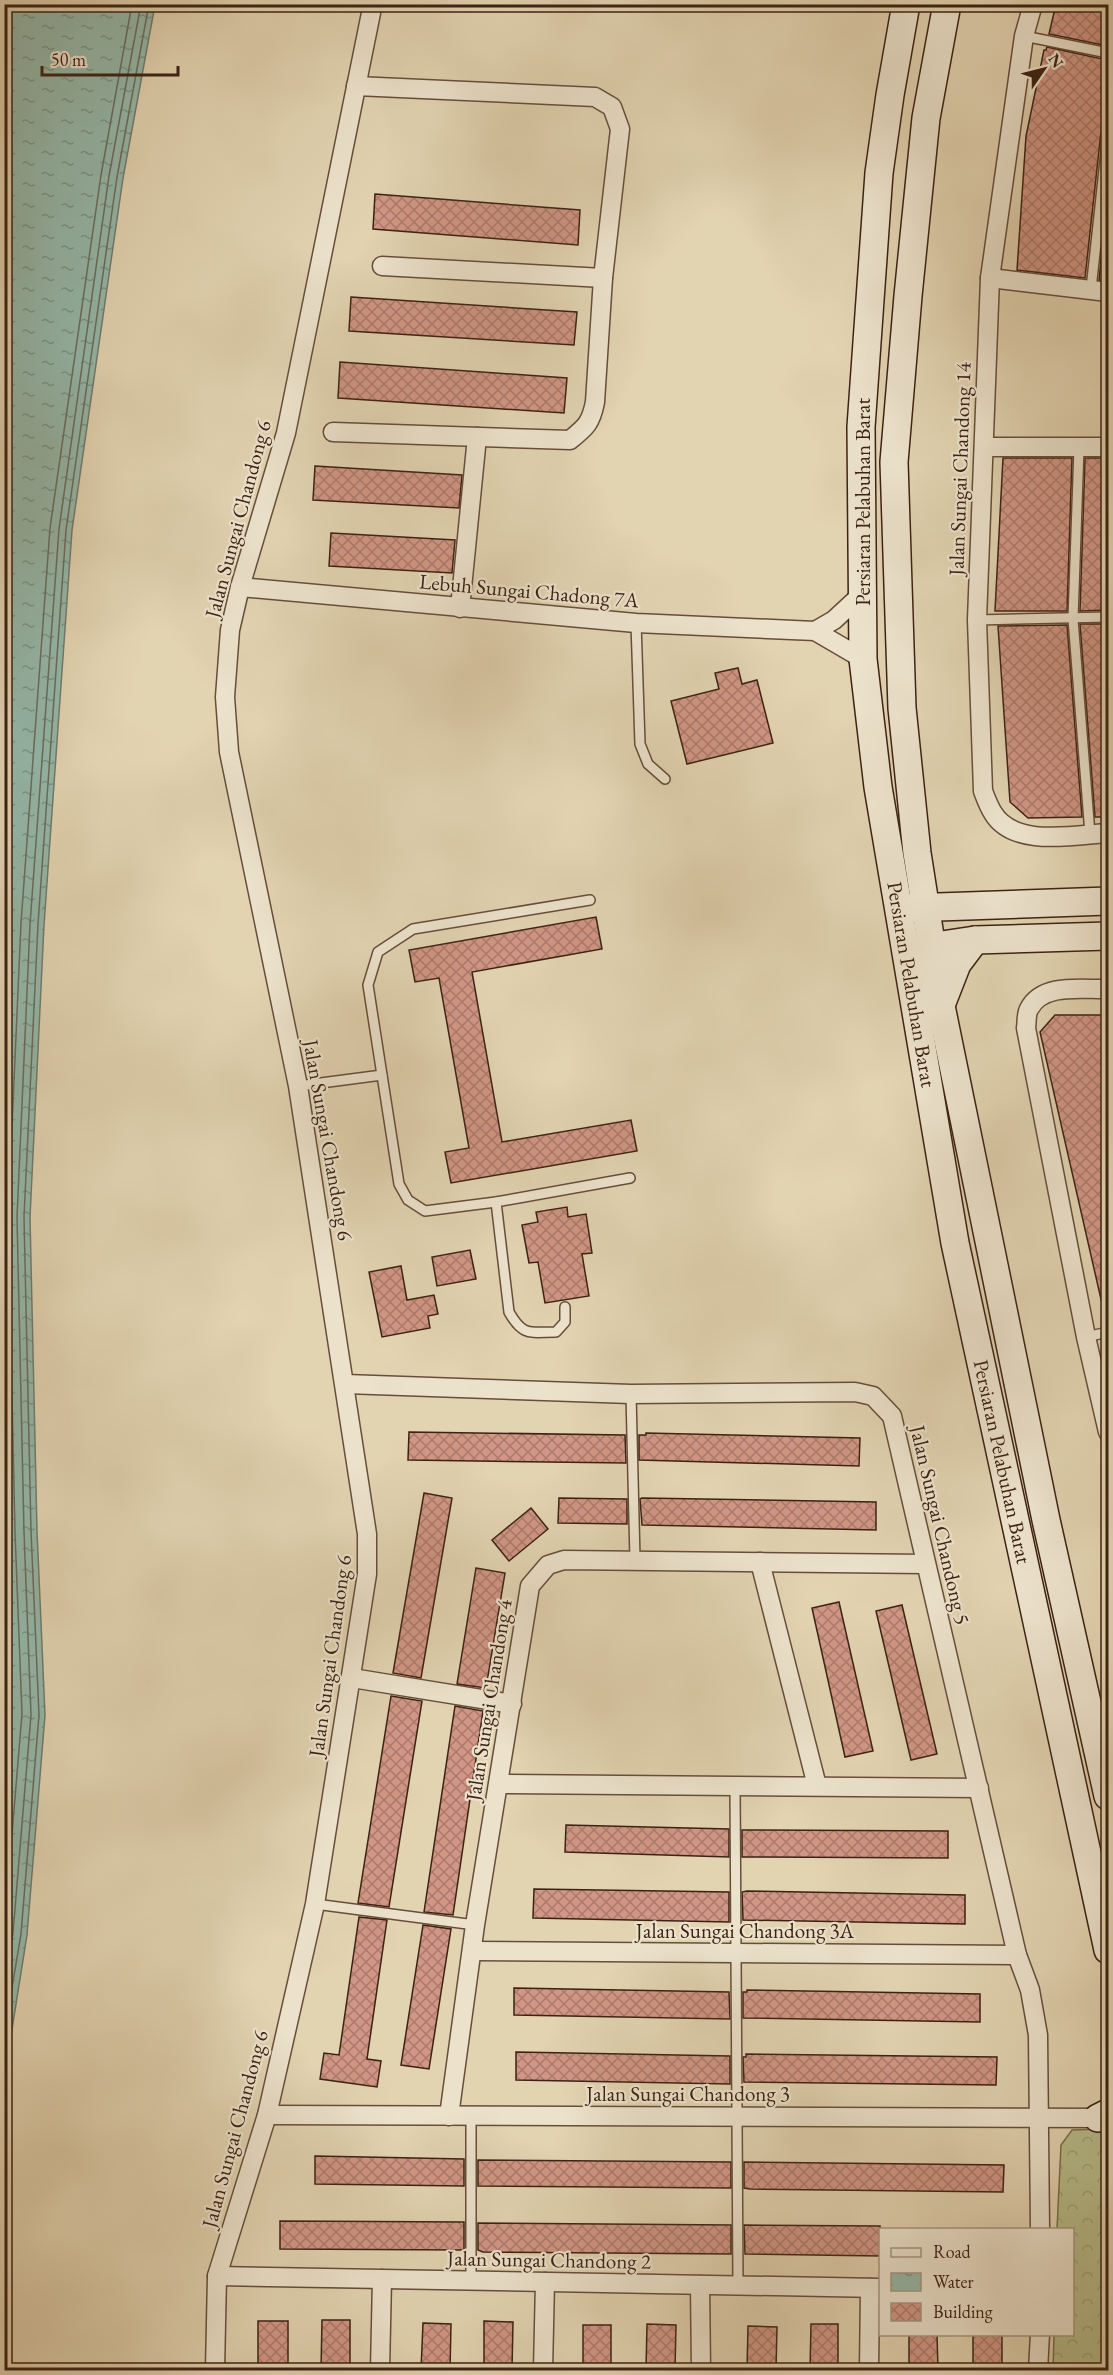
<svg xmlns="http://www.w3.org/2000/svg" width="1113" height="2375" font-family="'EB Garamond',serif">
  <defs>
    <pattern id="forest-crowns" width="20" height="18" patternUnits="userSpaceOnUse" patternTransform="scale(1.5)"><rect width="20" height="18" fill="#b6bb89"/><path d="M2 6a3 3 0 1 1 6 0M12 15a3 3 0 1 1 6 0" fill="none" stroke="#9da075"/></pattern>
    <pattern id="water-ripples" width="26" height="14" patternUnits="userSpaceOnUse" patternTransform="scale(1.5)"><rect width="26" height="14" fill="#95b8aa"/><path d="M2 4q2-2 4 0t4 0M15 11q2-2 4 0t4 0" fill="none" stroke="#7b9589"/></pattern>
    <pattern id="building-cross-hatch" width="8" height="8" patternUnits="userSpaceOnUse" patternTransform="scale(1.5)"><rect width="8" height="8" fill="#d19685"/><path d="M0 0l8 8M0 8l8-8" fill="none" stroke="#ab7a6c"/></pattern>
  </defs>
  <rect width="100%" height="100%" fill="#e2d3b1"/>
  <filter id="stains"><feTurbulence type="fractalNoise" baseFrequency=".00333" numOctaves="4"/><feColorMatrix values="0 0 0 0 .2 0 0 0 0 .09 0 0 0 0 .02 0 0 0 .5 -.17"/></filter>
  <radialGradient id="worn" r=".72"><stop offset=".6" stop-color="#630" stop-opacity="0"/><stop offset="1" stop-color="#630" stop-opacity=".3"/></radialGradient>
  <polygon fill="url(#forest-crowns)" stroke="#796e4e" stroke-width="1.5" points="1108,2129 1108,2370 1053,2370 1054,2335 1072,2334 1072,2230 1057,2229 1061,2145 1072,2130"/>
  <polygon fill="url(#water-ripples)" stroke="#717c6e" stroke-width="1.5" points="5,4 155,5 123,178 72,530 44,925 30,1217 37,1531 45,1715 27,1935 5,2073"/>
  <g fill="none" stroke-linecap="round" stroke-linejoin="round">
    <g stroke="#686d5f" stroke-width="1.5">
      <polyline points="4,1930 22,1714 15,1532 8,1217 21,923 50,528 101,175 132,4"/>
      <polyline points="4,1988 13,1933 31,1715 24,1532 17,1217 30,924 59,529 109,176 141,4"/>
      <polyline points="4,2035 21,1934 39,1715 31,1531 24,1217 38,924 66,530 117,177 149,4"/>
    </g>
  </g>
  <g fill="url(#building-cross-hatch)" stroke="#3c2214" stroke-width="1.5">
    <polygon points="1056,4 1108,4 1108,46 1049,34"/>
    <polygon points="1047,47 1107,60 1101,88 1108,88 1108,126 1103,129 1101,132 1085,278 1017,270 1026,136 1044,50 1046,50"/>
    <polygon points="1108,191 1108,281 1099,280"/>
    <polygon points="375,194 580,210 578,245 373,229"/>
    <polygon points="351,297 577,312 574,345 349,331"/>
    <polygon points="340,362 567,378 564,413 338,398"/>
    <polygon points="1003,458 1072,458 1067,611 995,611"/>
    <polygon points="1085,458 1108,458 1108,610 1080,611"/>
    <polygon points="315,466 462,475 459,508 313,500"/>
    <polygon points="331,533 455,540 452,573 329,566"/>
    <polygon points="1080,624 1108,624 1108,817 1095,817"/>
    <polygon points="1067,625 1082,817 1028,818 1010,802 998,626"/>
    <polygon points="738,668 742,684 757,680 773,743 687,764 671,701 719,689 715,673"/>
    <polygon points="596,917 602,949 472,972 502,1142 631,1120 637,1151 451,1183 445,1152 469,1148 439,978 415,982 409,950"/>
    <polygon points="1055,1015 1103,1015 1108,1039 1108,1308 1103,1308 1040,1032"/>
    <polygon points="567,1207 568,1217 586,1214 592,1253 582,1254 589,1296 545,1303 538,1262 529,1263 522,1225 538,1222 536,1212"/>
    <polygon points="470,1250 476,1279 437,1286 432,1257"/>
    <polygon points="401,1266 407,1300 434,1295 438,1314 428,1316 430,1328 382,1337 369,1272"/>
    <polygon points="409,1432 625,1435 626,1463 408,1460"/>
    <polygon points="646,1433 860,1438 859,1466 639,1460 639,1435 646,1435"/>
    <polygon points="424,1493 452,1498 421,1678 393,1673"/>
    <polygon points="559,1498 627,1499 627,1524 558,1523"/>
    <polygon points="642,1498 876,1502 876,1530 642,1525 640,1499"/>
    <polygon points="531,1508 548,1529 509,1561 492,1540"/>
    <polygon points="476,1568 505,1573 486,1688 457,1684"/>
    <polygon points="839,1602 873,1751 845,1757 812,1608"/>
    <polygon points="902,1605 937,1754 911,1760 876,1611"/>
    <polygon points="391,1696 422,1701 389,1907 358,1903"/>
    <polygon points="455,1706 483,1711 453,1915 424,1912"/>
    <polygon points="566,1825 729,1829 729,1857 565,1852"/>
    <polygon points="742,1830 948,1831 948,1858 742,1857"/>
    <polygon points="534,1889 729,1892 729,1922 533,1918"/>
    <polygon points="747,1891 965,1895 965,1924 743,1920 742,1892"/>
    <polygon points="359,1917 387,1920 367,2059 381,2061 377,2087 320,2079 324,2053 339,2055"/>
    <polygon points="423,1925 451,1929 429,2069 401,2065"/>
    <polygon points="514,1988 729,1992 730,2019 514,2015"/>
    <polygon points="747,1990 980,1994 980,2022 743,2018 743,1992 747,1992"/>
    <polygon points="516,2052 730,2056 730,2084 516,2080"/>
    <polygon points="746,2054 997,2057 996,2085 744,2082 743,2057 746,2057"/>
    <polygon points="315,2156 464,2159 464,2186 315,2184"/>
    <polygon points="478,2160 731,2162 731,2188 478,2186"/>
    <polygon points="744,2162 1004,2165 1003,2192 750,2189 744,2188"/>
    <polygon points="280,2221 464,2222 464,2250 280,2249"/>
    <polygon points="478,2223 731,2225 731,2254 483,2252 478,2250"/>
    <polygon points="744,2225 880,2226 880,2256 745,2254"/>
    <polygon points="322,2320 350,2320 350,2370 321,2370"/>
    <rect x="258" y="2321" width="30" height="49"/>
    <polygon points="484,2321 513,2322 512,2370 484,2370"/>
    <polygon points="423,2323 451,2324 450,2370 421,2370"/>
    <polygon points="647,2324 676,2325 675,2370 646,2370"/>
    <polygon points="811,2324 838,2324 838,2370 810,2370"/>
    <rect x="583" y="2325" width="28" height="45"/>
    <polygon points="748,2326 777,2327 776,2370 747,2370"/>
    <polygon points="909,2334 937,2334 938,2370 909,2370"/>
    <rect x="973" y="2334" width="29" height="36"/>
  </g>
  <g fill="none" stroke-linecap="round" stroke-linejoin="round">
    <defs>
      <g id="lane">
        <polyline points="1024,36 1108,53"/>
        <polyline points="1091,289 1108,133"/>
        <polyline points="1079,448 1073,619 1090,834"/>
        <polyline points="977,620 1108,617"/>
        <polyline points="636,623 640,744 648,764 665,779"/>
        <polyline points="382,1075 368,985 378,952 413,929 590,900"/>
        <polyline points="298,1086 382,1075 399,1184 408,1200 425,1211 496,1202 630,1178"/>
        <path d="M496,1202L509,1312C523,1337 530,1332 556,1332L565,1322V1307"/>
        <polyline points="1086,1337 1108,1332"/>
        <polyline points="631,1394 635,1560"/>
        <polyline points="735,1786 738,2285"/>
        <polyline points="315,1904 475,1925"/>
        <polyline points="471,2281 471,2116"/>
      </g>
      <g id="street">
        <path d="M1033,4L1024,36L990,278L977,620L983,791C986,799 989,807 993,813C1014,848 1074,835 1108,833"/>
        <polyline points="382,266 603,278"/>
        <polyline points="990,278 1108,292"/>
        <path d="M333,432L570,440C586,427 591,423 595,402L603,278L620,129L612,107L595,97L356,86"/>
        <polyline points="984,447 1108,447"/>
        <polyline points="240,587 636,623 815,631 863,659"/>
        <polyline points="460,608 477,437"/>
        <polyline points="815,631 834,620 861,595"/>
        <path d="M1108,989C1083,990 1043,982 1029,1009C1026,1014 1027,1022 1026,1028L1086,1337L1108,1432"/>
        <polyline points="345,1384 631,1394 855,1392 873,1396 892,1416 1017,1955 1030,1990 1038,2035 1040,2230"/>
        <polyline points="760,1562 817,1786"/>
        <polyline points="352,1678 512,1704"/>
        <polyline points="499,1784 979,1788"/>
        <polyline points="473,1951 1017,1955"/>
        <polyline points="267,2115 1108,2118"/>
        <polyline points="449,2116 475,1925 530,1586 548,1565 564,1560 925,1564"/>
        <polyline points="217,2276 880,2288"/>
        <polyline points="700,2285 701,2370"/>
        <polyline points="215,2370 217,2276 267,2115 315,1904 367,1574 367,1534 298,1086 229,752 225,697 230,630 240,587 286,433 371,13"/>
        <polyline points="380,2370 382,2279"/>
        <polyline points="543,2370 545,2282"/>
        <polyline points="869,2370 870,2288"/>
        <polyline points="1038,2370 1040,2334"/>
      </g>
      <g id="secondary">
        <path id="s1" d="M906,4L890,95L879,173L861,427L863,659L878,787L955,1243L1108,1950"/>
        <polyline points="947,4 926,118 908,296 894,462 902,708 917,853 941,1006 1046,1520 1108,1796"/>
        <polyline points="909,908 1108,901"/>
        <polyline points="915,949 975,940 1108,936"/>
        <polyline points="941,1005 957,964 975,940"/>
        <polyline points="1098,2118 1108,2113"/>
      </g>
    </defs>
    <use href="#lane" stroke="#664e3b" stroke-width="12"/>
    <use href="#street" stroke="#664e3b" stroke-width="21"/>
    <use href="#secondary" stroke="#3c2214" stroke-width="30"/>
    <use href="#lane" stroke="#ece2cc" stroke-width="9"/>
    <use href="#street" stroke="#ece2cc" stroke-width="18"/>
    <use href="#secondary" stroke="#ece2cc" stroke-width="27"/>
  </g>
  <g text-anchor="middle" stroke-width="4.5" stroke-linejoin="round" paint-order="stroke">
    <g font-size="21" fill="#3c2214" stroke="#ece2cc">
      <text transform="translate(960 469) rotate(-88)" y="7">Jalan Sungai Chandong 14</text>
      <text transform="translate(863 502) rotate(-90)" y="7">Persiaran Pelabuhan Barat</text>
      <text transform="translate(238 519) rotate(-75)" y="7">Jalan Sungai Chandong 6</text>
      <text transform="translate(529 591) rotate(5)" y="7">Lebuh Sungai Chadong 7A</text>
      <text dy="7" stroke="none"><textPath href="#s1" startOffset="987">Persiaran Pelabuhan Barat</textPath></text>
      <text transform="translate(328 1140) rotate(80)" y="7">Jalan Sungai Chandong 6</text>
      <text dy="7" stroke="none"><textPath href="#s1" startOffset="1473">Persiaran Pelabuhan Barat</textPath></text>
      <text transform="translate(940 1525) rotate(77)" y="7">Jalan Sungai Chandong 5</text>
      <text transform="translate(330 1656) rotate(-82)" y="7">Jalan Sungai Chandong 6</text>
      <text transform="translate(489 1700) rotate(-81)" y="7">Jalan Sungai Chandong 4</text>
      <text x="745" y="1938">Jalan Sungai Chandong 3A</text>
      <text x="688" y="2101">Jalan Sungai Chandong 3</text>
      <text transform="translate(235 2129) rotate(-75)" y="7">Jalan Sungai Chandong 6</text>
      <text transform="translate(549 2260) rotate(1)" y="7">Jalan Sungai Chandong 2</text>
    </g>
  </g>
  <rect width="1113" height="2375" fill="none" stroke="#e2d3b1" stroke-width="24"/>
  <rect x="6" y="6" width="1101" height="2363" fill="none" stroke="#3c2214" stroke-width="3"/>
  <rect x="12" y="12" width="1089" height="2351" fill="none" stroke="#3c2214" stroke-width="1.5"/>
  <rect x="879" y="2228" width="195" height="108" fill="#ece2cc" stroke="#a69582" stroke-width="1.5"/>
  <rect x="891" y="2248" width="30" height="9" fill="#ece2cc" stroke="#a69582" stroke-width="1.5"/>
  <text x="933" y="2258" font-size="18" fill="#3c2214">Road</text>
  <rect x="891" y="2273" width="30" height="18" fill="url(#water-ripples)" stroke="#a69582" stroke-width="1.5"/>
  <text x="933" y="2288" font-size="18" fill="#3c2214">Water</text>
  <rect x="891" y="2303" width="30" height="18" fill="url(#building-cross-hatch)" stroke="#a69582" stroke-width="1.5"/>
  <text x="933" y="2318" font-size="18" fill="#3c2214">Building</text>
  <g transform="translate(1044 69) rotate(55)" stroke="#ece2cc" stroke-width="4.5" paint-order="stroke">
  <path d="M0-4.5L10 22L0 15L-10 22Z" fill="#3c2214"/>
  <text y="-9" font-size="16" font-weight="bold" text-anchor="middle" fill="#3c2214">N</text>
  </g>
  <path d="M42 66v9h136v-9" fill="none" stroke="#3c2214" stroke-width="3"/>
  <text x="51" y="66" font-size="18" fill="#3c2214" stroke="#ece2cc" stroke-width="4.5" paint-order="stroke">50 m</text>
  <rect width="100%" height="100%" filter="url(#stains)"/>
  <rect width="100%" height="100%" fill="url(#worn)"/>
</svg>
